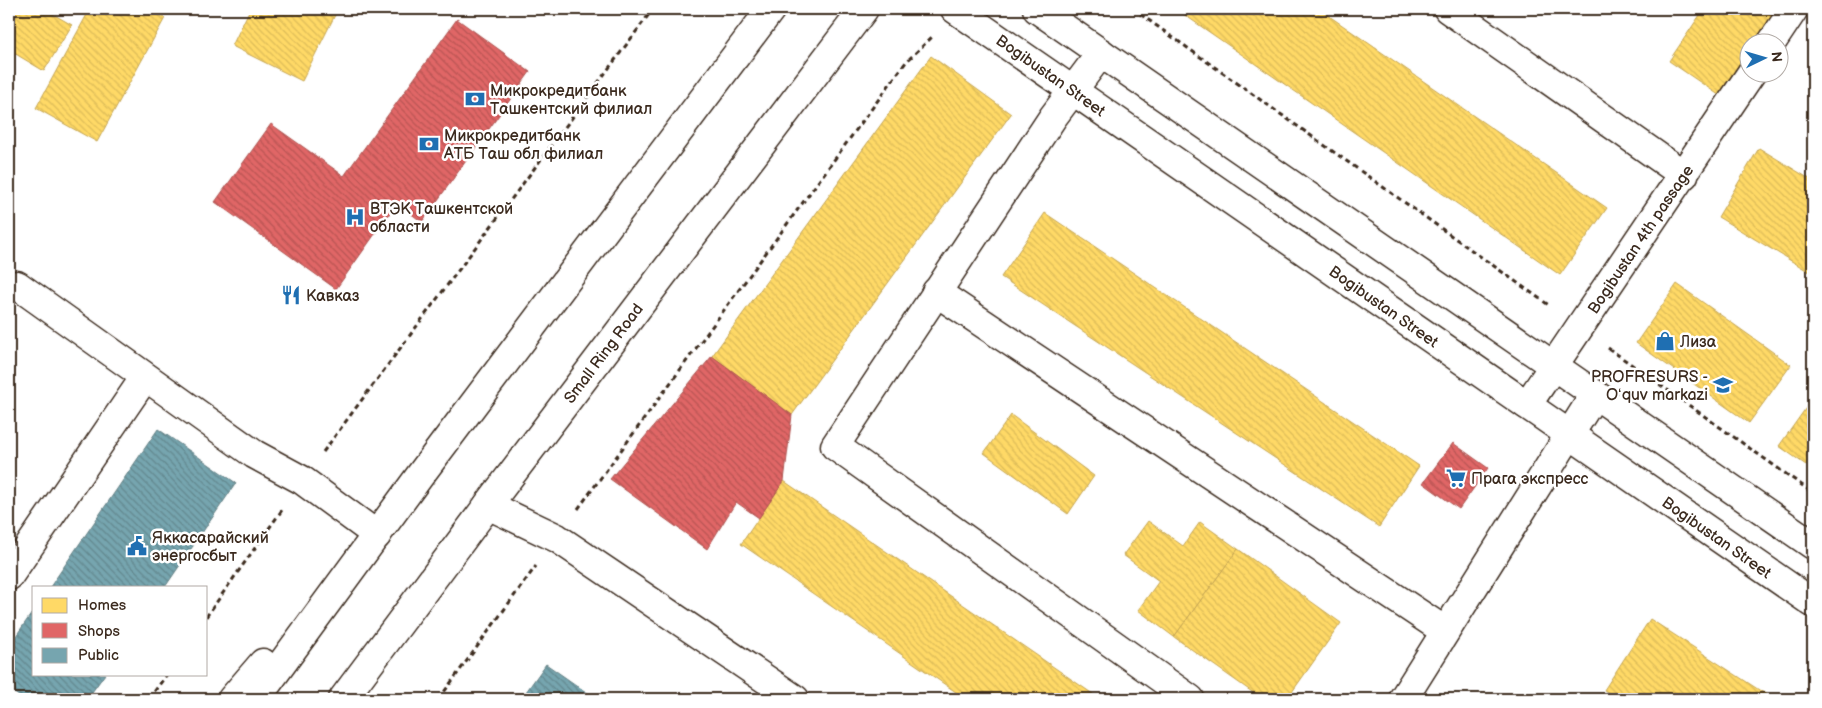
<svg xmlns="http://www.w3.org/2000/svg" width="1822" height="708" font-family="'Balsamiq Sans',sans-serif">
  <defs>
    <pattern id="homes-back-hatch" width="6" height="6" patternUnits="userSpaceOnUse" patternTransform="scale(1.25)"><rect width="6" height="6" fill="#ffd966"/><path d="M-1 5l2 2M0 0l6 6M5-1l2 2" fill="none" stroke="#dbba58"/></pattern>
    <pattern id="shops-back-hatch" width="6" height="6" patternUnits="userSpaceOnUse" patternTransform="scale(1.25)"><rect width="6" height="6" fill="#e06666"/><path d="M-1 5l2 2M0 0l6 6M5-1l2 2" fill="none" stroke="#b75453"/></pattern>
    <pattern id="public-back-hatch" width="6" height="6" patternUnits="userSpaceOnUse" patternTransform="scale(1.25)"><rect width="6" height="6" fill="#76a5af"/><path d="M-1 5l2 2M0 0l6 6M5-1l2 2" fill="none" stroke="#62878e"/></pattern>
  </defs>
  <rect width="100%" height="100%" fill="#fff"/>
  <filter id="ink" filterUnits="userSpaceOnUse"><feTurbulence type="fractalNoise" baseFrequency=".02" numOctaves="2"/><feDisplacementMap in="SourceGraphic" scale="10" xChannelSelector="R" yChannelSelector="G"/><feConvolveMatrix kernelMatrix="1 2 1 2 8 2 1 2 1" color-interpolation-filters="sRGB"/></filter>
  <g filter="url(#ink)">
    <g fill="url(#homes-back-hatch)" stroke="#c4a450">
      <polygon points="9,9 44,9 72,25 44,71 9,50"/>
      <polygon points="90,9 148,9 165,18 97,142 36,108"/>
      <polygon points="250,9 338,9 302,81 232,46"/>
      <polygon points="1176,9 1319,9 1607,208 1560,275"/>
      <polygon points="1704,9 1791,9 1769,42 1750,42 1750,71 1729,102 1669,61"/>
      <polygon points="931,56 1011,114 792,415 712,356"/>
      <polygon points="1759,148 1813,181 1813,274 1718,217"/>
      <polygon points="1045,213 1419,466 1379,527 1001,277"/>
      <polygon points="1677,284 1791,365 1749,423 1636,343"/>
      <polygon points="1813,398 1813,470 1779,446"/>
      <polygon points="1011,415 1094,476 1068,514 984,453"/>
      <polygon points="784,481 1100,699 966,699 741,544"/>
      <polygon points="1148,521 1183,546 1200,522 1238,549 1174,637 1138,610 1159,581 1123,555"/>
      <polygon points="1238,549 1341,623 1287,699 1262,699 1174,637"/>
      <polygon points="1650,619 1773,699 1618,699 1604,690"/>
    </g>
    <g fill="url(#shops-back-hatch)" stroke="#ae5450">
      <polygon points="457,19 530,72 422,222 397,203 336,289 215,202 271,124 344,176"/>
      <polygon points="712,356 792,415 784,481 759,518 736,502 707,549 610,479"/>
      <polygon points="1453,443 1488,468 1459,509 1423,483"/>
    </g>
    <g fill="url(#public-back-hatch)" stroke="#648084">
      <polygon points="158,429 236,483 165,587 50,587"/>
      <polygon points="34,610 34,674 105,674 87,699 23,699 9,689 9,646"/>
      <polygon points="546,664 596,699 521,699"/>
    </g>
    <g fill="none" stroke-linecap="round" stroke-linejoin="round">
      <defs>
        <g id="minor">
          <polyline points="955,9 1813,603"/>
          <polyline points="1037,9 1813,545"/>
          <polyline points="1448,9 1684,175"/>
          <polyline points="1772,42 1794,9"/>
          <polyline points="1101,53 1053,117 835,446 1190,699"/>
          <polyline points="17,285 254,454 302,480 377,535"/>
          <polyline points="936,292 1445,631"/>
          <polyline points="1527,405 1752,72"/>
          <polyline points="488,505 557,538 795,699"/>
          <polyline points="9,576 145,377"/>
          <polyline points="1403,699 1595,394"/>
        </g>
        <g id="highway">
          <polyline points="232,699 263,663"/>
          <polyline points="256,699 424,470 771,9"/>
          <polyline points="343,699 488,505 864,9"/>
        </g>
      </defs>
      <use href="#minor" stroke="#3b2a1e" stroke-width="31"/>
      <use href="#highway" stroke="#3b2a1e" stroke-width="31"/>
      <g stroke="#3b2a1e" stroke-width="3" stroke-dasharray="5 4" stroke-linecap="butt">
        <polyline points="1133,9 1550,306"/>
        <polyline points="1608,348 1813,493"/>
        <polyline points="323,452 653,9"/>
        <polyline points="578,509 906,62 933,36"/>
        <polyline points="206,617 282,510"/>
        <polyline points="149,699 167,674"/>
        <polyline points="439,699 536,566"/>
      </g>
      <use href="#minor" stroke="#fff" stroke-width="28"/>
      <use href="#highway" stroke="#fff" stroke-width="28"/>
    </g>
  </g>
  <defs>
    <symbol id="bank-bare" viewBox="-9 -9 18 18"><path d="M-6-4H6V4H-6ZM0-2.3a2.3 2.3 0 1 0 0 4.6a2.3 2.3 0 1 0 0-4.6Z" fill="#1f6fb2" stroke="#fff" stroke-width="2.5" paint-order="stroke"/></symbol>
    <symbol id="hospital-bare" viewBox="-9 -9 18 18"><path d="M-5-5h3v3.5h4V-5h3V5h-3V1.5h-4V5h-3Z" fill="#1f6fb2" stroke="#fff" stroke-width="2.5" paint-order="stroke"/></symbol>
    <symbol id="restaurant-bare" viewBox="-9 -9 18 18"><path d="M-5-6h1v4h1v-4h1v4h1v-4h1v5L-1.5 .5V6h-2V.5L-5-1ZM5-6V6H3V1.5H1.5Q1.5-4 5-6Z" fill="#1f6fb2" stroke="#fff" stroke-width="2.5" paint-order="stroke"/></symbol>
    <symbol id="shop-bare" viewBox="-9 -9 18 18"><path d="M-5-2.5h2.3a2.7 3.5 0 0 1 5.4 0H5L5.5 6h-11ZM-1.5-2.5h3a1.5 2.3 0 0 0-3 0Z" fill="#1f6fb2" stroke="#fff" stroke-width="2.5" paint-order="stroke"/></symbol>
    <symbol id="school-bare" viewBox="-9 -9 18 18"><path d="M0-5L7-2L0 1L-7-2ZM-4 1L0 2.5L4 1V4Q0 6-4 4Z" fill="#1f6fb2" stroke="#fff" stroke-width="2.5" paint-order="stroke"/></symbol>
    <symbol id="supermarket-bare" viewBox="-9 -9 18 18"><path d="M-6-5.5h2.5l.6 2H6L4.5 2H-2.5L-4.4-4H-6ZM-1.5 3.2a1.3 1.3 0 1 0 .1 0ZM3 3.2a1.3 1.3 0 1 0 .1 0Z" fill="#1f6fb2" stroke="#fff" stroke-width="2.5" paint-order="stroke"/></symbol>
    <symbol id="civic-bare" viewBox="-9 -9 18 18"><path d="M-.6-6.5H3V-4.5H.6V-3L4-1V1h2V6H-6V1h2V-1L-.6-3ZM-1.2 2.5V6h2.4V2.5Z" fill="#1f6fb2" stroke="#fff" stroke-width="2.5" paint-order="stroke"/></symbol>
  </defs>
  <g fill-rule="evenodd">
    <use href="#bank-bare" x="461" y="85" width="28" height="28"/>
    <use href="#bank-bare" x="415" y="130" width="28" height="28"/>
    <use href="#hospital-bare" x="341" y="203" width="28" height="28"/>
    <use href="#restaurant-bare" x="277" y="281" width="28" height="28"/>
    <use href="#shop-bare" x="1651" y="327" width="28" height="28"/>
    <use href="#school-bare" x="1709" y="371" width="28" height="28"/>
    <use href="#supermarket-bare" x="1442" y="464" width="28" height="28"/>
    <use href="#civic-bare" x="123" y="532" width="28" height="28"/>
  </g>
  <g text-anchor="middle" stroke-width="5" stroke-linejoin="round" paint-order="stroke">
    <g font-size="16" fill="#3b2a1e" stroke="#fff">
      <text transform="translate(1051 75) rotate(35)" y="6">Bogibustan Street</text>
      <text transform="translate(1640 239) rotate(-56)" y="6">Bogibustan 4th passage</text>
      <text transform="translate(1384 306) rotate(35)" y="6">Bogibustan Street</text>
      <text transform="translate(603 353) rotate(-53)" y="6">Small Ring Road</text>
      <text transform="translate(1717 537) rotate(35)" y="6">Bogibustan Street</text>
    </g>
    <g font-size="16" fill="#3b2a1e" stroke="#fff" text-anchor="start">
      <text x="490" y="96">Микрокредитбанк<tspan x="490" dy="18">Ташкентский филиал</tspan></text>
      <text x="444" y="141">Микрокредитбанк<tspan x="444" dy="18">АТБ Таш обл филиал</tspan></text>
      <text x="370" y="214">ВТЭК Ташкентской<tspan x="370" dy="18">области</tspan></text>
      <text x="306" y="301">Кавказ</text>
      <text x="1680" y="347">Лиза</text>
      <text x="1708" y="382" text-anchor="end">PROFRESURS -<tspan x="1708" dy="18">Oʻquv markazi</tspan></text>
      <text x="1471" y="484">Прага экспресс</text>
      <text x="152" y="543">Яккасарайский<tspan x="152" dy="18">энергосбыт</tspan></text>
    </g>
  </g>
  <rect width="1822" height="708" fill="none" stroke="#fff" stroke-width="30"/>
  <rect x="15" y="15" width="1792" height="678" fill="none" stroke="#3b2a1e" stroke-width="2" filter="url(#ink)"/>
  <rect x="32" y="586" width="175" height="90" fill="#ffffff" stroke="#b1aaa5"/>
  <rect x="42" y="598" width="25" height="15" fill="#ffd966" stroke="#b1aaa5"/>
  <text x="78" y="610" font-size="15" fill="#3b2a1e">Homes</text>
  <rect x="42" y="623" width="25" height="15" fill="#e06666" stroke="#b1aaa5"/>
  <text x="78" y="636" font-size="15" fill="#3b2a1e">Shops</text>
  <rect x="42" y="648" width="25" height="15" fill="#76a5af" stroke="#b1aaa5"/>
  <text x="78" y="660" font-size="15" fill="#3b2a1e">Public</text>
  <g transform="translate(1764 58) rotate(85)"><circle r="24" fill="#ffffff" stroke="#b1aaa5"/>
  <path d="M0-4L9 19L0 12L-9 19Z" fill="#1f6fb2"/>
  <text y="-8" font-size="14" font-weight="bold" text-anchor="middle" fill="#3b2a1e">N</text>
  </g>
</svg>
